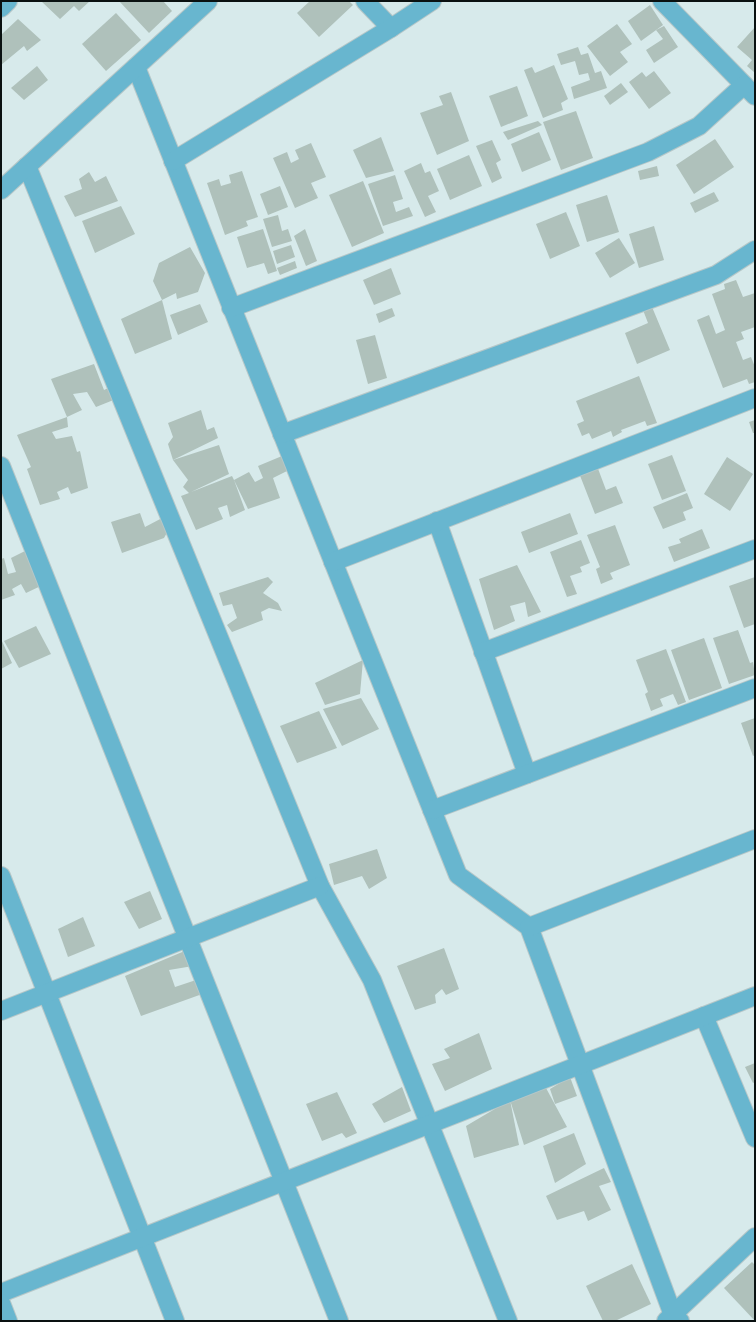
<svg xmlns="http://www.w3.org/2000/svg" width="756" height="1322" font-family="Merriweather,serif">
  <rect width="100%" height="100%" fill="#d7eaeb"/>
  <g fill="#afc1bb">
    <polygon points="41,1 90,1 79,11 74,6 60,19"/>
    <polygon points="119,1 163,1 172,11 149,33"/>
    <polygon points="310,1 349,1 353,5 319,37 297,13"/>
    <polygon points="650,5 663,25 641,41 628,21"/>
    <polygon points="116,13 141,40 106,71 82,44"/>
    <polygon points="18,19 41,40 27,51 24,46 1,65 1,35"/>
    <polygon points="617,24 632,44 620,52 628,62 610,76 587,46"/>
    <polygon points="664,26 678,47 654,63 646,50 663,39 656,30"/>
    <polygon points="755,27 755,73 747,66 752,60 737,47"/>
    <polygon points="578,47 581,55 588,53 595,73 601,71 607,88 574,99 571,87 590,80 588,73 579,75 575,61 561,65 557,54"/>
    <polygon points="554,65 568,99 561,103 563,110 543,118 524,70 532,67 535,73"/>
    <polygon points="37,66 48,80 24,100 11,88"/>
    <polygon points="654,71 671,93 649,109 629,82 642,72 646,77"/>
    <polygon points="621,83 628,92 610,105 604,96"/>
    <polygon points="517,86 528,116 501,127 489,96"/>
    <polygon points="451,92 469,141 437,155 420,113 443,105 439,96"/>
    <polygon points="576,111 593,158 561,170 543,122"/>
    <polygon points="538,121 542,125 508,140 503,132"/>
    <polygon points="539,132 551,160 522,172 511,144"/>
    <polygon points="381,137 394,171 366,178 353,150"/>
    <polygon points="715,139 734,167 694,194 676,165"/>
    <polygon points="492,140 501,160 496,163 502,178 492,183 476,146"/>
    <polygon points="311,143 326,177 311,183 318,198 295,208 273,158 287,152 291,163 299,159 295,150"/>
    <polygon points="469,155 482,186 450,200 437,169"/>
    <polygon points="421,163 425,173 430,171 439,191 428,196 436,212 425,217 404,171"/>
    <polygon points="657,166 659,176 640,180 638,171"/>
    <polygon points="242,171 258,217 246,221 248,226 225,235 207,183 219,179 221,186 231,183 229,175"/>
    <polygon points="89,172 95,182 106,176 118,201 75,217 64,196 82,189 79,179"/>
    <polygon points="395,175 403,199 393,202 396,212 409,207 413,216 383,226 368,184"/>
    <polygon points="363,181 384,233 352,247 329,195"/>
    <polygon points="280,186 288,207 268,215 260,194"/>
    <polygon points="714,192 719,201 695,213 690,203"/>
    <polygon points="607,195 619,232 587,242 576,205"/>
    <polygon points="121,206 135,234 95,253 82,221"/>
    <polygon points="566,212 580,246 550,259 536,224"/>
    <polygon points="278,215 282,231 288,229 292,241 272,247 263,219"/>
    <polygon points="654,226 664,260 639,268 629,234"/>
    <polygon points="263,229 277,271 268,274 264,263 247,268 237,237"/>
    <polygon points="305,229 317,261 306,266 294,236"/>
    <polygon points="619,238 635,263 610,278 595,253"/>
    <polygon points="291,245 295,257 277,264 273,251"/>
    <polygon points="190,247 205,273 198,292 177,299 176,293 162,300 153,281 159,263"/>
    <polygon points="295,261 297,268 280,275 277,268"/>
    <polygon points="391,268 401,294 374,305 363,280"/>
    <polygon points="736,280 743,297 755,293 755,327 741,332 744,339 736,342 743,360 751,357 755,367 755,382 749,384 747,379 723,388 697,320 709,315 716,334 725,330 712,294 725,289 724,284"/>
    <polygon points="162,300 172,339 135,354 121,319"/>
    <polygon points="200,304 208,322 178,335 170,315"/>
    <polygon points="652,307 670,350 637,364 625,333 648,323 643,310"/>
    <polygon points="392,308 395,316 379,323 376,314"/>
    <polygon points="375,335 387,378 368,384 356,340"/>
    <polygon points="94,364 104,390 113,386 121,397 96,407 87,392 73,394 82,410 67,417 51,379"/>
    <polygon points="639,376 657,423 647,426 645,421 621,430 622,432 613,437 611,431 592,439 589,433 582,436 577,424 584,421 576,401"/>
    <polygon points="201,410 207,430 214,427 218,438 173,460 168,444 173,437 168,423"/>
    <polygon points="67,417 68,427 52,432 56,439 72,436 77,452 80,451 88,488 71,494 68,487 57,492 60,499 40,505 27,469 31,467 17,435"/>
    <polygon points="755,420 755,433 753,433 749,422"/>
    <polygon points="219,445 229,474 191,492 232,476 234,480 249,472 255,482 263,478 258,466 282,456 287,471 273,478 280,498 248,509 234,480 245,510 230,517 227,505 218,508 223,519 196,530 181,496 189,493 183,487 188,480 173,460"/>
    <polygon points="672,455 686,491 662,500 648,464"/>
    <polygon points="727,457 753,474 730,511 704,494"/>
    <polygon points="597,466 606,490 616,486 623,503 595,514 579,473"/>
    <polygon points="687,493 693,508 683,512 686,520 663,529 653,507"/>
    <polygon points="140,513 145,527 164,517 169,529 164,538 122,553 111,522"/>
    <polygon points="570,513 578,534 529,553 521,532"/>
    <polygon points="615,525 630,565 610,573 613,579 601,584 596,569 600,567 587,535"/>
    <polygon points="702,529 710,548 674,562 668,547 681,543 679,539"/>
    <polygon points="581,540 590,563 580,567 582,572 570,576 577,594 567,597 550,552"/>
    <polygon points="27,550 47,583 26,593 21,584 12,589 15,595 1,600 1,559 4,558 8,574 16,572 11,558"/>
    <polygon points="517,565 541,612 528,617 525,602 510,606 515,621 494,630 479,579"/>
    <polygon points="268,577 273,582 263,593 278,603 282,611 269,608 261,612 263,620 232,632 227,625 237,618 232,604 223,606 219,593"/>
    <polygon points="755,577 755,624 744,628 729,586"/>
    <polygon points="36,626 51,654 19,668 4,641"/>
    <polygon points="738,630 750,663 753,662 755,675 729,684 713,638"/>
    <polygon points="704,638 722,688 689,700 671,650"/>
    <polygon points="1,639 12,663 1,669"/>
    <polygon points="666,649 686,702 678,705 673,694 660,699 663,706 651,711 645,694 648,692 636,660"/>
    <polygon points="363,660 360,694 325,705 315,683"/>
    <polygon points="361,698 379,729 342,746 323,709"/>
    <polygon points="319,711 337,748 297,763 280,726"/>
    <polygon points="755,718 755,755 753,756 741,723"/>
    <polygon points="377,849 387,878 369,889 362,876 334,885 329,864"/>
    <polygon points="150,891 162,919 139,929 124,902"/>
    <polygon points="83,917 95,946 68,957 58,929"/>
    <polygon points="444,948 459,989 446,995 442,989 435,995 436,1003 415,1010 397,966"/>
    <polygon points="187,950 193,966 169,970 175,987 199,979 205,993 141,1016 125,976"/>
    <polygon points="479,1033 492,1069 445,1091 432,1064 450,1058 444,1049"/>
    <polygon points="755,1063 755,1082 753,1083 745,1067"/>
    <polygon points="570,1077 577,1096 555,1104 550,1089"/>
    <polygon points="402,1087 411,1111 384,1123 372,1104"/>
    <polygon points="546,1088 567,1127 524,1145 510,1100"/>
    <polygon points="337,1092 357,1133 346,1138 342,1133 322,1141 306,1104"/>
    <polygon points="510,1100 519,1145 474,1158 466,1126"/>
    <polygon points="574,1133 586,1164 555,1183 543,1146"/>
    <polygon points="604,1168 611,1182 599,1186 611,1210 588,1221 584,1211 557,1220 546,1196"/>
    <polygon points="752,1262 755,1265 755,1321 724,1288"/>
    <polygon points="632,1264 651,1304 615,1321 603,1321 586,1286"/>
  </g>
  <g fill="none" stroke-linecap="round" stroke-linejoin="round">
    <defs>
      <g id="minor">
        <polyline points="365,1 391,28"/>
        <polyline points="662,1 755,96"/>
        <polyline points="1,8 8,1"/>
        <polyline points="136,67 458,875 529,927 673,1315 680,1321"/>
        <polyline points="173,161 391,28 432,1"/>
        <polyline points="27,166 320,886 372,980 508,1321"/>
        <polyline points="1,190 208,1"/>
        <polyline points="231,308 648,152 699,126 744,85"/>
        <polyline points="282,434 716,275 755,250"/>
        <polyline points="1,466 339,1321"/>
        <polyline points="437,521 527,774"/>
        <polyline points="333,562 755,398"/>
        <polyline points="483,652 755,549"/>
        <polyline points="432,810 755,688"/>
        <polyline points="1,876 175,1321"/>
        <polyline points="529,927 755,839"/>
        <polyline points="1,1011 320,886"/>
        <polyline points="704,1016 755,1138"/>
        <polyline points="1,1293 755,996"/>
        <polyline points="1,1303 8,1321"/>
        <polyline points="666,1321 755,1237"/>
      </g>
    </defs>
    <use href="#minor" stroke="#b6c7c8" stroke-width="20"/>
    <use href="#minor" stroke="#68b6cf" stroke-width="18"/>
  </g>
  <rect width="756" height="1322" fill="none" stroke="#0a1111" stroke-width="4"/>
</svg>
